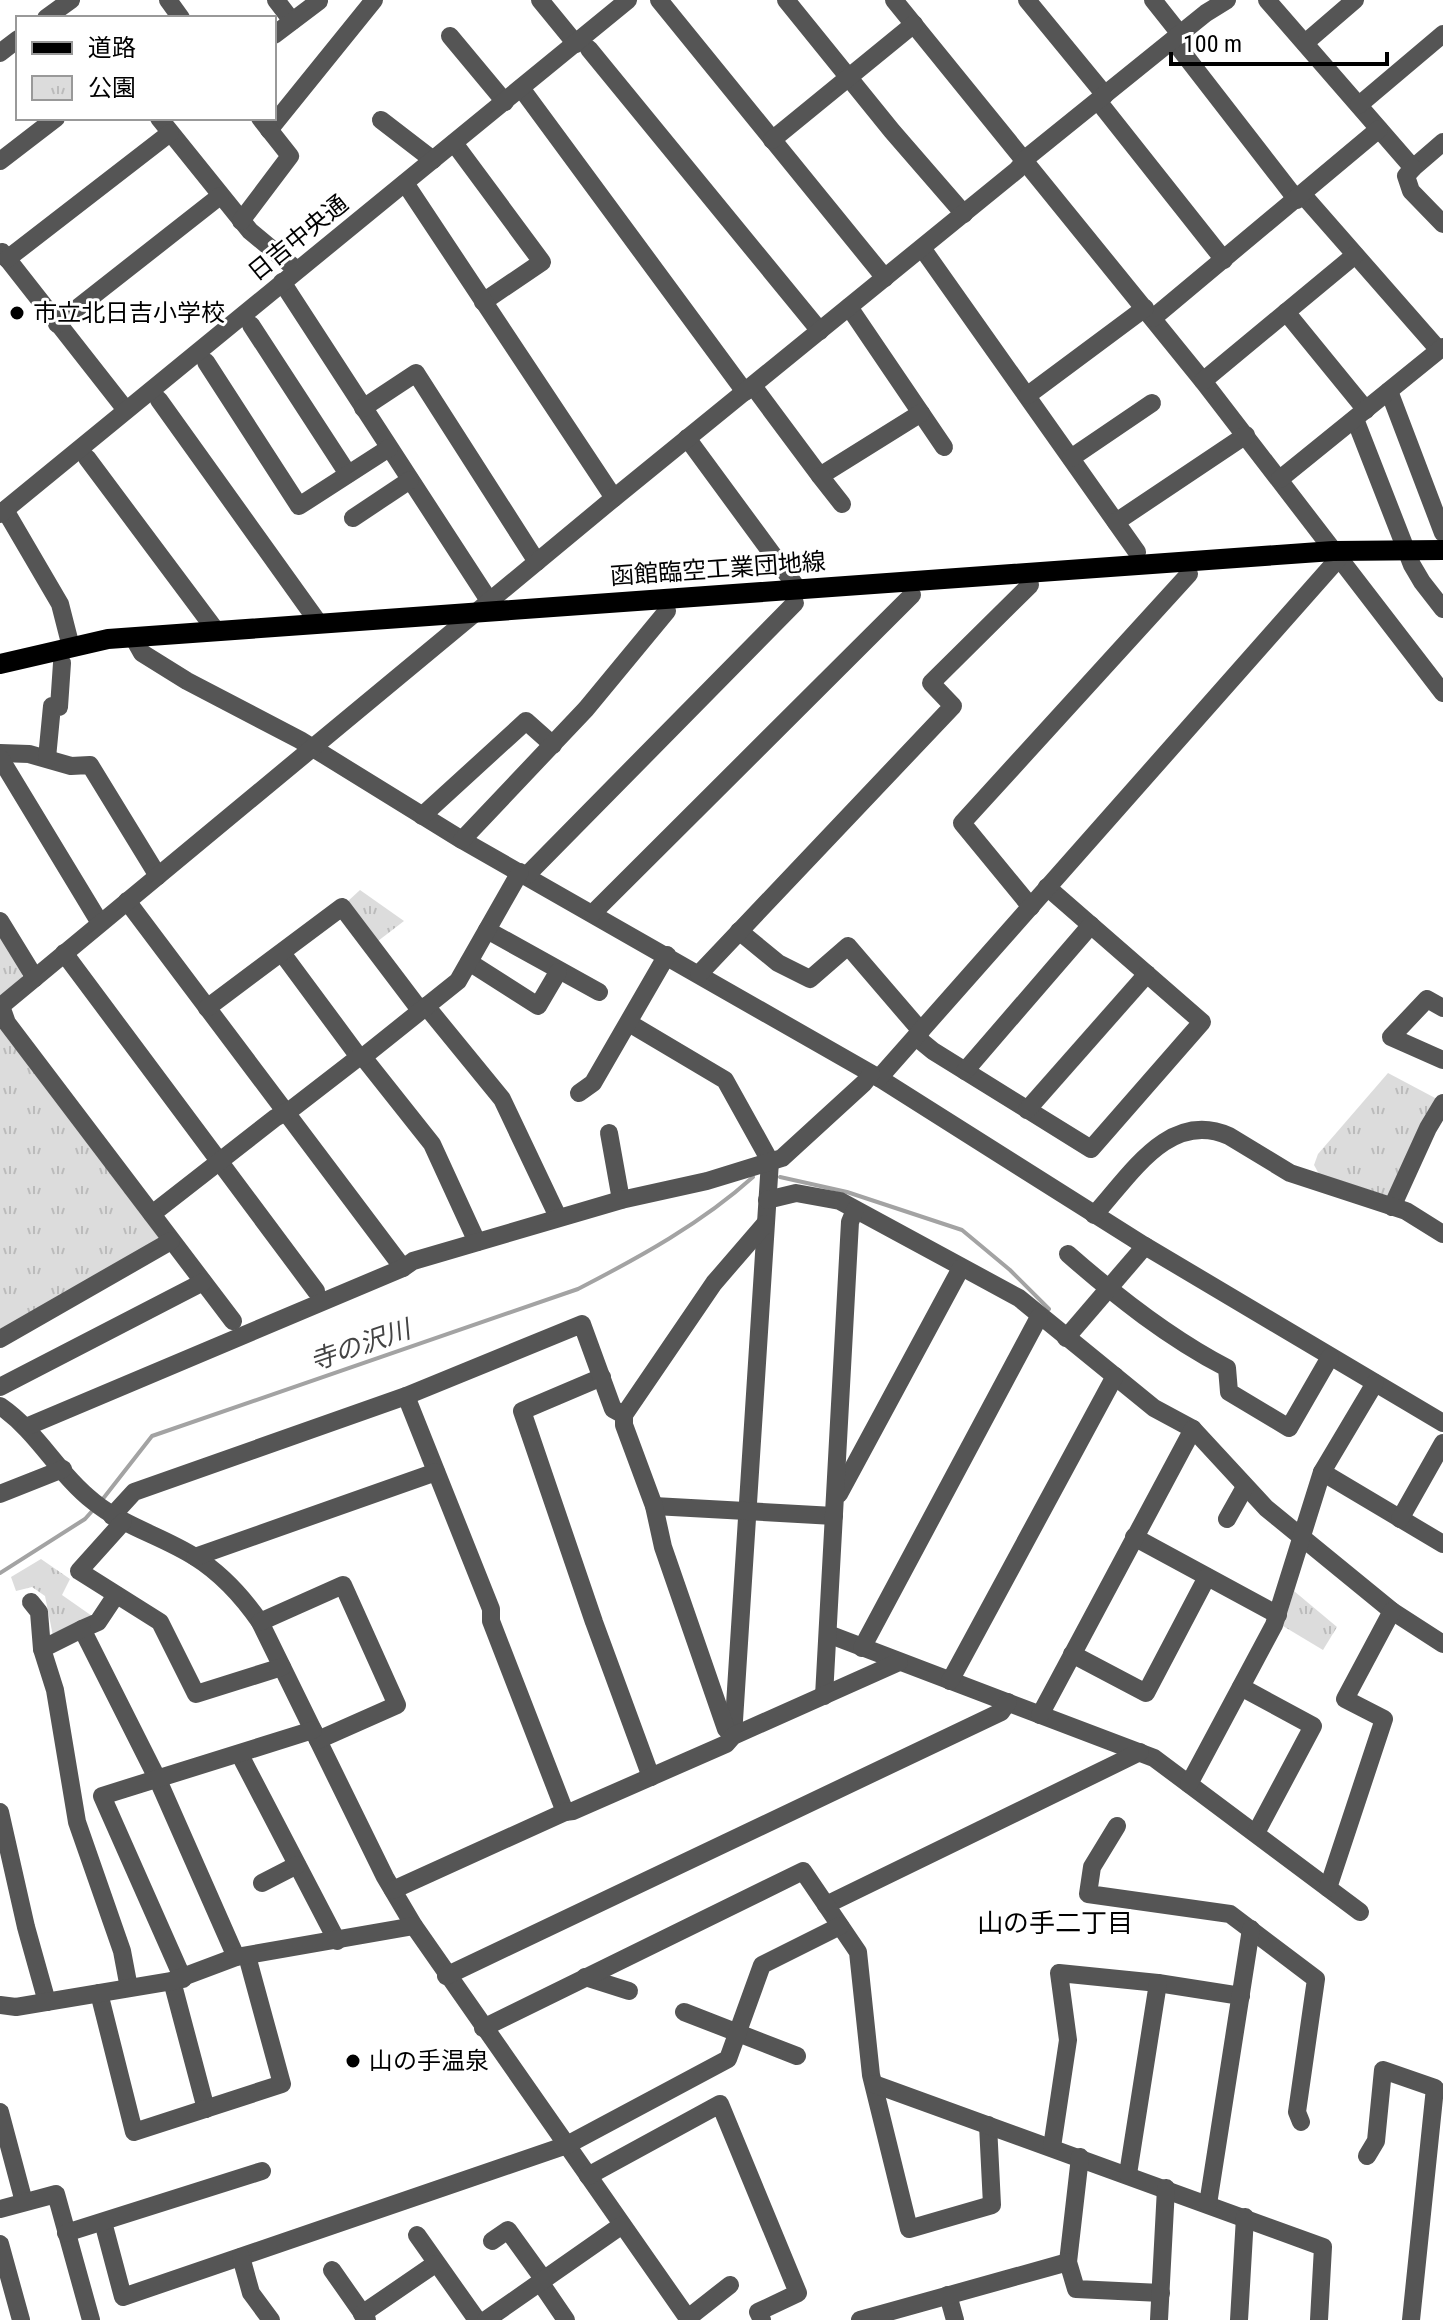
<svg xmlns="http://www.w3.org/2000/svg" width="1443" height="2320" font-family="'Roboto Condensed','Noto Sans JP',sans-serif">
  <defs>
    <pattern id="park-tufts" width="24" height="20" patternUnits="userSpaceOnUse" patternTransform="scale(2)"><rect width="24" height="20" fill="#dcdcdc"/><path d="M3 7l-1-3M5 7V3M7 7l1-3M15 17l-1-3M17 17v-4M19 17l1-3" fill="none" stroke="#bbb"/></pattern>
  </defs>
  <rect width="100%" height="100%" fill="#fff"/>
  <g fill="url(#park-tufts)">
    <polygon points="360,890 404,921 378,941 347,902"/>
    <polygon points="0,932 24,971 22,977 0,996"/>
    <polygon points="0,1024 162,1242 0,1334"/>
    <polygon points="1388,1073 1437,1099 1388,1196 1319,1174 1314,1165 1318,1154"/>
    <polygon points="41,1559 70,1579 62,1595 92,1616 53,1636 45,1596 32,1587 16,1591 11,1577"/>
    <polygon points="1294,1591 1337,1627 1323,1650 1283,1626"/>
  </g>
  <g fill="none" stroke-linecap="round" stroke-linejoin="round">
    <g stroke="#a3a3a3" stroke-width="4">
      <polyline points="780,1177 847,1192 962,1230 1010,1270 1049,1309"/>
      <path d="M102,1500L152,1436L578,1289C640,1257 702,1223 753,1177"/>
      <polyline points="0,1573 85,1519 93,1510"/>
    </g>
    <g stroke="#555" stroke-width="18">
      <polyline points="168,0 181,18"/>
      <polyline points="276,0 292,21"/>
      <polyline points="540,0 576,44"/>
      <polyline points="659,0 885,278"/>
      <polyline points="786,0 892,131 964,214"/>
      <polyline points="894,0 1203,381 1443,693"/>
      <polyline points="1027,0 1105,95"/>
      <polyline points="1153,0 1180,34"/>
      <polyline points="1267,0 1413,168 1443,142"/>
      <polyline points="46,18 71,0"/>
      <polyline points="274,35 319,1"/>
      <polyline points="450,36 505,102"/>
      <polyline points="1173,40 1297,200"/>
      <polyline points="1305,43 1355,0"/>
      <polyline points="589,49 820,331"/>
      <polyline points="0,53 18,39"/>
      <polyline points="521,88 745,392"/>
      <polyline points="1098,101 1224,260"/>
      <polyline points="1359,105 1443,34"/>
      <polyline points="159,118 250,231 297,270"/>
      <polyline points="381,120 433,160"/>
      <polyline points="269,130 374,0"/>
      <polyline points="772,140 914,24"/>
      <polyline points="454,143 542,262 483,302"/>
      <polyline points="0,161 56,118"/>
      <polyline points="1413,168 1406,176 1411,191 1443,224"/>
      <polyline points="405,183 614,498"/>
      <polyline points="1303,195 1439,350"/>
      <polyline points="241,221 290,156 260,118"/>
      <polyline points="922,248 1137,552"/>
      <polyline points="2,252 126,410"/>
      <polyline points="7,259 170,133"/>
      <polyline points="282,282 490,602"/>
      <polyline points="849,307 944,447"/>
      <polyline points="1286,312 1366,410"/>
      <polyline points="1153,318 1379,129"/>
      <polyline points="57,324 220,196"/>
      <polyline points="251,325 348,474"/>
      <polyline points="206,362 299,506 389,448"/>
      <polyline points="1203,381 1355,255"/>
      <polyline points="753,386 820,476 921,413"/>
      <polyline points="1389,391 1443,533"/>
      <polyline points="1028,395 1145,308"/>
      <polyline points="159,400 318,622"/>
      <polyline points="363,408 416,373 537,562"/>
      <polyline points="1355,419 1412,565 1422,582 1443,609"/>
      <polyline points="687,438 798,589"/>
      <polyline points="87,458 217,632"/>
      <polyline points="1071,458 1152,403"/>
      <polyline points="820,476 842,504"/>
      <polyline points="1280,479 1443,347"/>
      <polyline points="5,510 60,604 71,647"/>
      <polyline points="0,514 628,0"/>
      <polyline points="353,518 410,480"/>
      <polyline points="1116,522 1246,435"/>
      <polyline points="133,637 142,653 187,681 300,740 462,840 879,1078 1145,1246 1443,1423"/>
      <polyline points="0,753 29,754 71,766 90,765 158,876"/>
      <polyline points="0,758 100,923"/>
      <polyline points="47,758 52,706 59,707 62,663"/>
      <polyline points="422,816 526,721 553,745"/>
      <polyline points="462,840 586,709 667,611"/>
      <polyline points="527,875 795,603"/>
      <polyline points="127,901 403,1268"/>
      <polyline points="1031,907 962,823 1189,574"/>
      <polyline points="593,913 912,595"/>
      <polyline points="0,921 35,978"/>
      <polyline points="487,930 599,992"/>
      <polyline points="739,931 778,963 810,979 848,946 921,1031"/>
      <polyline points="64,953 316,1291"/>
      <polyline points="282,953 359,1057"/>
      <polyline points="469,962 538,1006 558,972"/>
      <polyline points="699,974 953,706 931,683 1030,585"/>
      <polyline points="426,1006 502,1099 558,1217"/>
      <polyline points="207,1008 342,907 420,1010"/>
      <polyline points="1443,1008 1427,999 1391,1037 1443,1060"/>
      <polyline points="629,1023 725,1080 770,1161 733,1736"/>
      <polyline points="916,1037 933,1051 1091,1149 1202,1022 1047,887"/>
      <polyline points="363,1057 432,1144 477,1242"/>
      <polyline points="965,1071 1091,925"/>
      <polyline points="879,1078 1338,559"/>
      <polyline points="579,1093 593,1083 667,955"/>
      <polyline points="1027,1110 1147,974"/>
      <polyline points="609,1133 621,1200"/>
      <polyline points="767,1200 796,1193 840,1201 1019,1298 1154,1408 1193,1429 1266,1508 1392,1611 1443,1644"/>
      <polyline points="1392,1207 1428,1128 1443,1103"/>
      <polyline points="152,1214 275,1118 293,1108 359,1057 363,1057 458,981 520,872"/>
      <path d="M1094,1215C1130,1176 1169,1109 1229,1136L1290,1173L1406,1211L1443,1234"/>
      <path d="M1068,1254C1117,1297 1169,1338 1227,1368L1229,1392L1289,1428L1330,1357"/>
      <polyline points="233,1321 7,1023 1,1006 614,498 1017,170 1030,155 1206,13 1227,0"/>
      <polyline points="1066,1338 1145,1246"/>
      <polyline points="0,1339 171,1241"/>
      <polyline points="602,1377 522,1411 594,1622 651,1777"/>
      <polyline points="0,1387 203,1282"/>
      <polyline points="406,1396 491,1609 491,1621 565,1812"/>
      <path d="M0,1406C38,1432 58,1474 94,1502C125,1527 162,1536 195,1557C222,1574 242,1596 260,1622L385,1877L414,1926L689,2320"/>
      <polyline points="624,1415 714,1283 765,1224"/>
      <polyline points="26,1427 403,1268 413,1261 621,1200 707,1181 782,1158 864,1083 871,1074"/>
      <polyline points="1322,1472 1443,1544"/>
      <polyline points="0,1494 63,1469"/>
      <polyline points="839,1494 961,1268"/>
      <polyline points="654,1506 834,1516"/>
      <polyline points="112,1516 134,1492 406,1396 582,1324 613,1409 624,1415 624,1425 654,1506 663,1547 726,1729 733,1736"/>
      <polyline points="1227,1519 1245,1487"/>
      <polyline points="1400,1519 1443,1443"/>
      <polyline points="123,1522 79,1571 160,1622 196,1694 282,1667"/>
      <polyline points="1134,1537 1278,1615"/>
      <polyline points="195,1557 436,1472"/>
      <polyline points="116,1595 98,1622 82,1629 158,1780 236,1957"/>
      <polyline points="31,1602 39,1612 42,1649"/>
      <polyline points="260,1622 343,1585 397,1705 318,1740"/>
      <polyline points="82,1629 42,1649 55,1690 77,1822 122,1951 129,1988"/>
      <polyline points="828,1634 1154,1758 1360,1912"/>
      <polyline points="862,1648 1039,1317"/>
      <polyline points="1072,1654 1146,1693 1207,1577"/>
      <polyline points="950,1681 1115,1376"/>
      <polyline points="1241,1687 1313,1726 1256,1833"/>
      <polyline points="824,1696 850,1222 855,1210"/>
      <polyline points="1040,1715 1193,1429"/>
      <polyline points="240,1755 337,1941"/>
      <polyline points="1189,1784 1274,1625 1322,1472 1375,1383"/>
      <polyline points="0,1812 26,1927 47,2002"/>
      <polyline points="1117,1826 1092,1867 1088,1894 1230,1914 1316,1979 1297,2112 1301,2122"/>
      <polyline points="262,1883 297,1865"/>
      <polyline points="1328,1888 1384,1719 1345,1699 1392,1611"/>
      <polyline points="393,1890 565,1812 573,1811 726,1744 733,1736 899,1662"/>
      <polyline points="826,1905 1140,1752"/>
      <polyline points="446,1976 1001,1712 1008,1702"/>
      <polyline points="585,1977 629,1991"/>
      <polyline points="183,1979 102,1796 313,1730"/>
      <polyline points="172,1981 206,2109"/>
      <polyline points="99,1993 134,2132 282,2084 247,1956"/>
      <polyline points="0,2005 16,2007 172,1981 236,1957 414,1926"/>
      <polyline points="684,2012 797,2056"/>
      <polyline points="483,2028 803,1871 858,1952 871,2075 909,2229 992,2205 988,2125"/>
      <polyline points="874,2084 1323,2247 1319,2320"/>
      <polyline points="0,2112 24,2202"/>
      <polyline points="1052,2147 1068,2040 1059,1973 1158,1983 1241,1996"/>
      <polyline points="1367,2156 1376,2141 1383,2070 1435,2088 1411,2320"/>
      <polyline points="1080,2157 1068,2262 1076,2289 1161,2293"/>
      <polyline points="1128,2174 1158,1983"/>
      <polyline points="588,2176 720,2104 798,2293 758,2312 762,2320"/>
      <polyline points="1208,2204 1251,1929"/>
      <polyline points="0,2209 56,2194 91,2320"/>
      <polyline points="103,2222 123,2297 567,2145 728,2059 762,1965 840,1926"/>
      <polyline points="66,2233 262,2171"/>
      <polyline points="417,2235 477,2320"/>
      <polyline points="492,2241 508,2230 544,2280"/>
      <polyline points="0,2244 21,2320"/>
      <polyline points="241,2257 251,2293 271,2320"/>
      <polyline points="332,2270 367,2320"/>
      <polyline points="540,2282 566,2320"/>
      <polyline points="948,2295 955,2320"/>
      <polyline points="362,2314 435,2264"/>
      <polyline points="688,2318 730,2285"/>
      <polyline points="486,2320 622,2225"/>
      <polyline points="860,2320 1068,2262"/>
      <polyline points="1159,2320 1166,2188"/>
      <polyline points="1239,2320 1245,2217"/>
    </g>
    <polyline stroke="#000" stroke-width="20" points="0,664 108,639 1333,551 1443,550"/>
  </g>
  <g fill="#000" stroke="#fff" stroke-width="3">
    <circle cx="17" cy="313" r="8"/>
    <circle cx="353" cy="2061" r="8"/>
  </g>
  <g text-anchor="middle" stroke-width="6" stroke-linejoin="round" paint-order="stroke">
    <g font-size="24" fill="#000" stroke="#fff">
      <text transform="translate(298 238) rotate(-39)" y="8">日吉中央通</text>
      <text transform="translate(718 569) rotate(-4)" y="8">函館臨空工業団地線</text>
    </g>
    <g font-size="24" fill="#000" stroke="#fff" text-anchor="start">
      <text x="33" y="321">市立北日吉小学校</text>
      <text x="369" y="2069">山の手温泉</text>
    </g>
    <g font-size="26" font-style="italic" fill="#444" stroke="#fff">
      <text transform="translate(360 1345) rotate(-19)" y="9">寺の沢川</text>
    </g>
    <g font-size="26" fill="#000" stroke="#fff">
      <text x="1055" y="1932">山の手二丁目</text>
    </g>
  </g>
  <rect x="16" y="16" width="260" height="104" fill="#ffffff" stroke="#999999" stroke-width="2"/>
  <rect x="32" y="42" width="40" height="12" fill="#000000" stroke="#999999" stroke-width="2"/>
  <text x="88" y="56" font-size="24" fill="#000000">道路</text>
  <rect x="32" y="76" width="40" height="24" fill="url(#park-tufts)" stroke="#999999" stroke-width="2"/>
  <text x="88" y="96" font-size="24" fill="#000000">公園</text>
  <path d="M1171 52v12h216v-12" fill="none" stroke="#000000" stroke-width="4"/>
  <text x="1183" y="52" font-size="24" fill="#000000" stroke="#ffffff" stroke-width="6" paint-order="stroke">100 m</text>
</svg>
